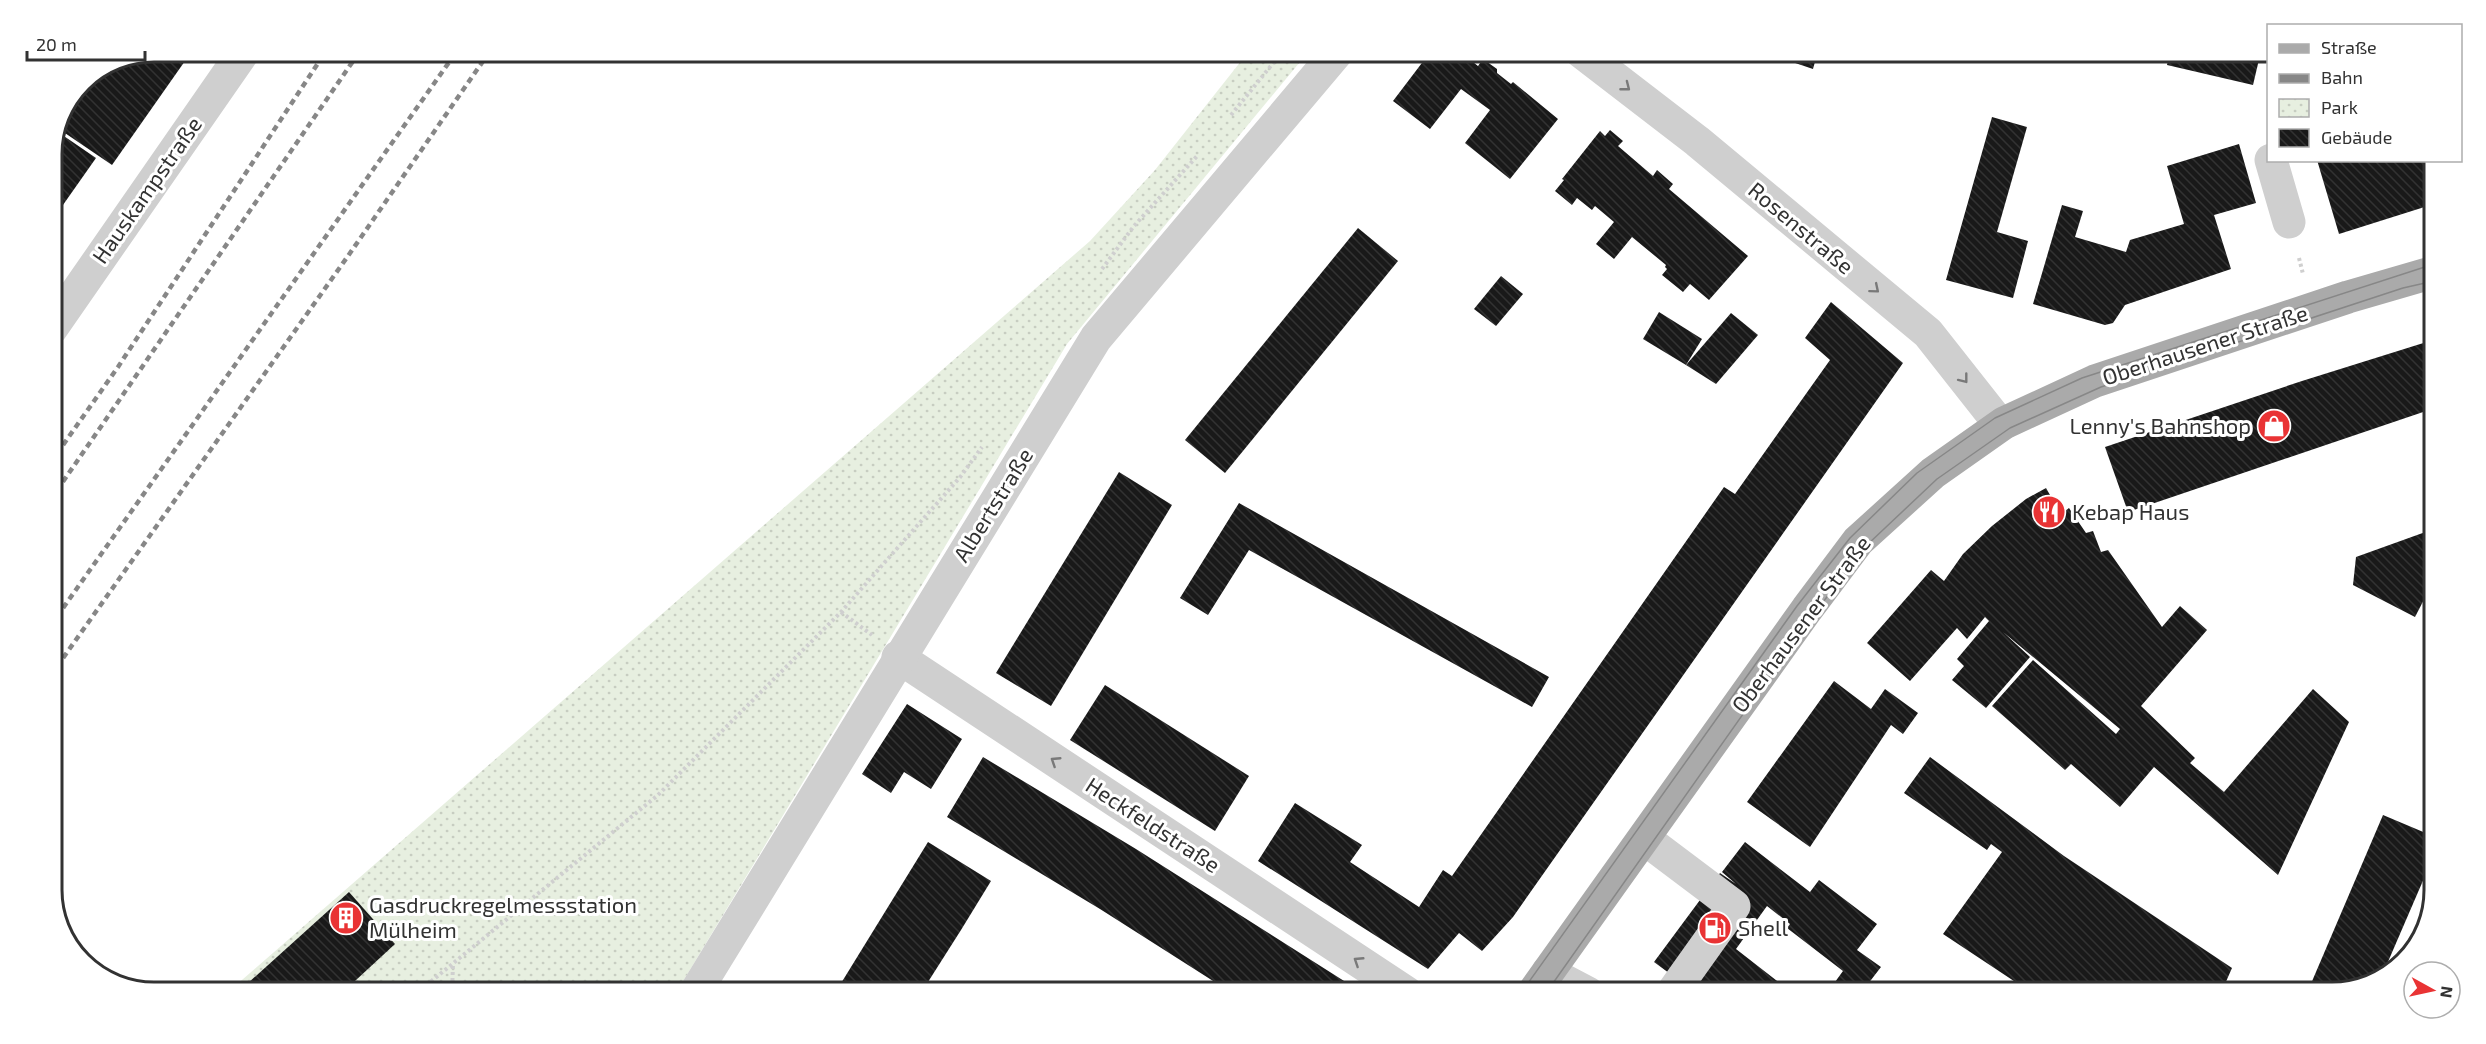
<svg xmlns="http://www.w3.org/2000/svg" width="2486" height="1044" font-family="'Exo 2',sans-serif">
  <defs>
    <pattern id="park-dots" width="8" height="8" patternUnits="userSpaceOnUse" patternTransform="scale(1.5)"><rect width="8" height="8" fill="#e7efe0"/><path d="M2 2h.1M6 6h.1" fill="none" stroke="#c7cdc1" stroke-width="1.8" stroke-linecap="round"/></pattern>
    <pattern id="building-back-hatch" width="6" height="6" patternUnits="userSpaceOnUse" patternTransform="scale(1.5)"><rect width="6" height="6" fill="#191919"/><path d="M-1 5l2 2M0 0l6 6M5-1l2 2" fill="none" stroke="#323232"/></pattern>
  </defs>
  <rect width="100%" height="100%" fill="#fff"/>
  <polygon fill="url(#park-dots)" points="1249,51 1309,51 1067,344 676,993 227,993 1090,241 1155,170"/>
  <g fill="url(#building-back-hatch)">
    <polygon points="154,51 192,51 112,165 59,129 76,91 87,77 115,59"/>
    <polygon points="1431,51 1459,51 1478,66 1483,59 1497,69 1497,73 1511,84 1513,82 1558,119 1510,179 1465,143 1490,110 1461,89 1430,129 1393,101"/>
    <polygon points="1766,51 1818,51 1813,69 1765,53"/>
    <polygon points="2170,51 2261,51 2253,85 2167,65"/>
    <polygon points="1992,117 2027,127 1997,232 2028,241 2013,298 1946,280"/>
    <polygon points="1610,130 1623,141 1618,146 1653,176 1657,170 1673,184 1669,189 1748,256 1709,300 1690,284 1683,292 1662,275 1667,269 1665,267 1666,265 1632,237 1614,259 1596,244 1614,222 1595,206 1592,210 1577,198 1572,205 1555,191 1564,180 1562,179 1600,131 1605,136"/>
    <polygon points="58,132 96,158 51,222 51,147"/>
    <polygon points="2239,144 2256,203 2214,215 2231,269 2125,305 2113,323 2105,325 2033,304 2062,205 2083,211 2075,237 2126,252 2130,240 2184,224 2167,166"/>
    <polygon points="2317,160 2435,160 2434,204 2339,234"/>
    <polygon points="1358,228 1398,261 1225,473 1185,440"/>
    <polygon points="1501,276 1523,294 1496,326 1474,309"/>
    <polygon points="1831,302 1903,363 1513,917 1482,951 1459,933 1428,969 1258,861 1295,803 1362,845 1350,862 1419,907 1443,870 1452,876 1724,487 1735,494 1830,360 1805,338"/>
    <polygon points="1659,312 1702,339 1686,365 1643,339"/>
    <polygon points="1731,313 1758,335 1716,384 1686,365"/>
    <polygon points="2433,340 2432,409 2128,512 2105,447 2302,381"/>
    <polygon points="1119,472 1172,505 1051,706 996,673"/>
    <polygon points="2046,488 2061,514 2069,508 2086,533 2093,531 2101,552 2108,550 2162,627 2180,606 2207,630 2141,706 2195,758 2190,763 2224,792 2313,689 2349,722 2278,875 2154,767 2120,807 2071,764 2065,770 1992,706 2033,660 2116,734 2120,729 2003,632 2030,657 1986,708 1952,680 1964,666 1957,659 1989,621 1985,617 1967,639 1957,628 1910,681 1867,643 1931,570 1944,581 1963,554 1992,526 2026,499"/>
    <polygon points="1239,503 1549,677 1532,707 1249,550 1208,615 1180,598"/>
    <polygon points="2431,530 2431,586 2415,617 2353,585 2356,557"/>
    <polygon points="1834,681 1871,709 1885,689 1918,713 1903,734 1891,725 1810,847 1747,802"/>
    <polygon points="1105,685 1249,776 1215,831 1070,740"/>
    <polygon points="907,704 962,739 931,789 904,772 891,793 862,774"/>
    <polygon points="983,757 1136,849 1363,993 1232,993 1100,909 947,817"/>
    <polygon points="1930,757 2064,856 2232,968 2221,993 2032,993 1943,934 2002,852 1991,844 1987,850 1904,793"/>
    <polygon points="2383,815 2428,834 2428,869 2381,978 2327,993 2310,986"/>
    <polygon points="928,842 991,881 961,930 921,993 835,993"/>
    <polygon points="1745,842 1810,892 1819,880 1877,924 1857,950 1881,967 1861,993 1827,993 1843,971 1787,928 1790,924 1767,906 1736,949 1781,984 1775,993 1696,993 1654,962 1720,873 1736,884 1722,872"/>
    <polygon points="349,892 395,944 342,993 237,993"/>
  </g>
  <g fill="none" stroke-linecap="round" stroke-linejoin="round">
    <g stroke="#cfcfcf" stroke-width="4" stroke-dasharray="3 3" stroke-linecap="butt">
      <polyline points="1231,115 1283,51"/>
      <polyline points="2299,258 2303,274"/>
      <polyline points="1102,269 1134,226 1198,155"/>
      <polyline points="841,612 872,635"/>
      <polyline points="417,993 658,795 841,612 961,476 982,447"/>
      <polyline points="452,993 453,964"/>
    </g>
    <g stroke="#cfcfcf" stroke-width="33">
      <polyline points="1580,51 1697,141 1928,333 1995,418 2004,423"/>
      <polyline points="2271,160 2289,222"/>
      <polyline points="51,329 244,51"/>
      <polyline points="898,657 1407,993"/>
      <polyline points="1645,839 1734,906 1672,993"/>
      <polyline points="1548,972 1588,993"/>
      <polyline points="695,993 1096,338 1338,51"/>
    </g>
    <polyline stroke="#aaa" stroke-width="33" points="1533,993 1807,609 1858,541 1933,473 2004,423 2095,381 2348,297 2434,272"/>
    <g stroke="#878787" stroke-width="1.5">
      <polyline points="1521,993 1797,606 1850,538 1917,473 1995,418 2082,378 2434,264"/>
      <polyline points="1546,993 1813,615 1867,545 1937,479 2010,428 2101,387 2403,288 2434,281"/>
    </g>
    <g stroke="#878787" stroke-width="4.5" stroke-dasharray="6 4.5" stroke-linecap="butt">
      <polyline points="51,462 118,367 326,51"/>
      <polyline points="51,499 360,51"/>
      <polyline points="51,625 457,51"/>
      <polyline points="51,675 348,256 490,51"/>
    </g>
  </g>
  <defs><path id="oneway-chevron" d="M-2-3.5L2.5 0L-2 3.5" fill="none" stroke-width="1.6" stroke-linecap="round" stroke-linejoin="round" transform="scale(1.5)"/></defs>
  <g stroke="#797979">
    <use href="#oneway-chevron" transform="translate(1626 87) rotate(38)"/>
    <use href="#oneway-chevron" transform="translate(1875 289) rotate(40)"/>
    <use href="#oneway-chevron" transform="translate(1964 379) rotate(52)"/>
    <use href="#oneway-chevron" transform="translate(1055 761) rotate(-147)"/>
    <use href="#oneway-chevron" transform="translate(1358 961) rotate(-147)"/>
  </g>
  <defs>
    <symbol id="shop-disc" viewBox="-11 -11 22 22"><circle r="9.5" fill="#e93334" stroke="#fff"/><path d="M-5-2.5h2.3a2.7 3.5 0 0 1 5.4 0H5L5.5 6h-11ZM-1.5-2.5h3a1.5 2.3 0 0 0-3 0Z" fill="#fff"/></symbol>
    <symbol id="restaurant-disc" viewBox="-11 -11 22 22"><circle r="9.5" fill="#e93334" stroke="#fff"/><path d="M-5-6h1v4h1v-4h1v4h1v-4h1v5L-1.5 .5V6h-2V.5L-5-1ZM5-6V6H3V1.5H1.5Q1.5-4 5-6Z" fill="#fff"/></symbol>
    <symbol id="building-disc" viewBox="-11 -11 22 22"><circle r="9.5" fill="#e93334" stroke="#fff"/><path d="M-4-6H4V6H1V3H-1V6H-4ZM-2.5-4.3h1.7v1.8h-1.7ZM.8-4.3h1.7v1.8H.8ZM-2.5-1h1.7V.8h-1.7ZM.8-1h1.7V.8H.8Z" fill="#fff"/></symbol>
    <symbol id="fuel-disc" viewBox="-11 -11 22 22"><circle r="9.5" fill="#e93334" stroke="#fff"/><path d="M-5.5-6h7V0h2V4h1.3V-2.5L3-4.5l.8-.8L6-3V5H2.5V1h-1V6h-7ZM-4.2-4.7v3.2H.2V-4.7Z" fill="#fff"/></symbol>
  </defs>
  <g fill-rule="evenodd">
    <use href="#shop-disc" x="2255" y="407" width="38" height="38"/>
    <use href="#restaurant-disc" x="2030" y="493" width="38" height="38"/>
    <use href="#building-disc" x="327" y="899" width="38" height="38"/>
    <use href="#fuel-disc" x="1696" y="909" width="38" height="38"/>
  </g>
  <g text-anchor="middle" stroke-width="6" stroke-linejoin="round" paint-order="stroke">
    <g font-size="22" fill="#323232" stroke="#fff">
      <text transform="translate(147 190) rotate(-55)" y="8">Hauskampstraße</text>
      <text transform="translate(1801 228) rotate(40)" y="8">Rosenstraße</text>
      <text transform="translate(2205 345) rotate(-18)" y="8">Oberhausener Straße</text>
      <text transform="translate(993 505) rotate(-58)" y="8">Albertstraße</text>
      <text transform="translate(1801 624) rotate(-53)" y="8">Oberhausener Straße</text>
      <text transform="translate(1153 825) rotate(33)" y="8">Heckfeldstraße</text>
    </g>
    <g font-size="22" fill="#323232" stroke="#fff" text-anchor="start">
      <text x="2251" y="434" text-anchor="end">Lenny's Bahnshop</text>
      <text x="2072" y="520">Kebap Haus</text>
      <text x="369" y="913">Gasdruckregelmessstation<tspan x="369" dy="25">Mülheim</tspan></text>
      <text x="1738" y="936">Shell</text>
    </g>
  </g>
  <path d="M0 0H2486V1044H0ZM154 62H2332A92 92 0 0 1 2424 154V890A92 92 0 0 1 2332 982H154A92 92 0 0 1 62 890V154A92 92 0 0 1 154 62Z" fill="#fff" fill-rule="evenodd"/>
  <path fill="none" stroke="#323232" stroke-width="3" d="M154 62H2332A92 92 0 0 1 2424 154V890A92 92 0 0 1 2332 982H154A92 92 0 0 1 62 890V154A92 92 0 0 1 154 62Z"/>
  <rect x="2267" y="24" width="195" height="138" fill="#ffffff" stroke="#adadad" stroke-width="1.5"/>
  <rect x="2279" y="44" width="30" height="9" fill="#aaaaaa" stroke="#adadad" stroke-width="1.5"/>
  <text x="2321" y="54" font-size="18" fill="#323232">Straße</text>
  <rect x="2279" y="74" width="30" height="9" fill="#878787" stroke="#adadad" stroke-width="1.5"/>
  <text x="2321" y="84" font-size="18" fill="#323232">Bahn</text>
  <rect x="2279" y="99" width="30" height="18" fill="url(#park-dots)" stroke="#adadad" stroke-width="1.5"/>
  <text x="2321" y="114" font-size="18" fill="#323232">Park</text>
  <rect x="2279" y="129" width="30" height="18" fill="url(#building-back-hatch)" stroke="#adadad" stroke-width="1.5"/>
  <text x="2321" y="144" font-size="18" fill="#323232">Gebäude</text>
  <g transform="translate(2432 990) rotate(98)"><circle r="28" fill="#ffffff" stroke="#adadad" stroke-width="1.5"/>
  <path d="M0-4.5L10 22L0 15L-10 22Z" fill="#e93334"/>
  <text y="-9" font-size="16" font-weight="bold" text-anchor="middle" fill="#323232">N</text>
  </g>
  <path d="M27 51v9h118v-9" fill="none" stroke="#323232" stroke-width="3"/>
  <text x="36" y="51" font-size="18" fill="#323232" stroke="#ffffff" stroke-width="4.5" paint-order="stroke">20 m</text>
</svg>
